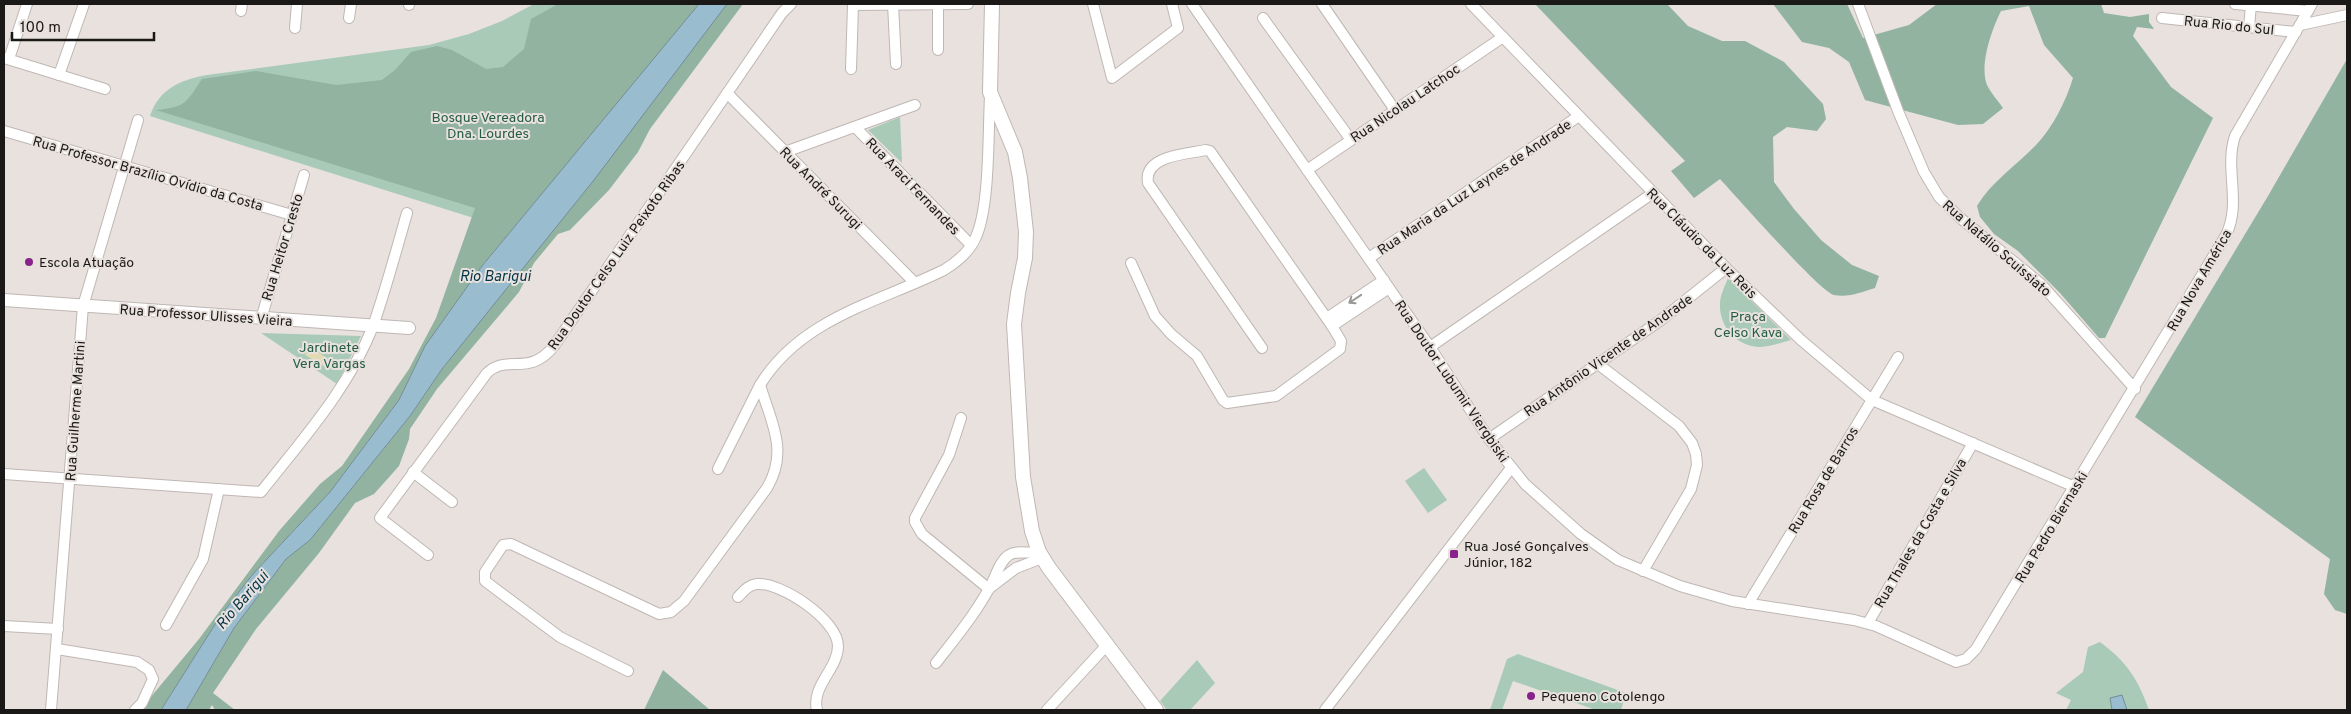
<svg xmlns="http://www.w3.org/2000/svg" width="2351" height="714" font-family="Overpass,sans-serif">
  <rect width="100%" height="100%" fill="#e8e1dd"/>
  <g fill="#a8cab6">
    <path d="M534,4H698L521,233L150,116C159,89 180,80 207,75L429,45L469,34L502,21Z"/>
    <polygon points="900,117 902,163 868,130"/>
    <path d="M1728,278L1791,340C1782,342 1770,347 1760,347C1737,347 1719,327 1720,304C1720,295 1725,286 1728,278Z"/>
    <polygon points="261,333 361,336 337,384"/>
    <polygon points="1424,468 1447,500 1428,513 1405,481"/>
    <path d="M2100,642C2127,662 2138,679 2149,710H2127L2122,696L2110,698L2112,710H2066L2071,700L2056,693L2083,672L2088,647Z"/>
    <polygon points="1518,654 1626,693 1621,710 1596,710 1513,681 1502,710 1490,710 1507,659"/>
    <polygon points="1197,660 1215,683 1190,710 1167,710 1160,701"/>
  </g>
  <g fill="#91b39f">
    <path d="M558,4H699L482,266L425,346L399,400L330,492L253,574L221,615L161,710H140L199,639L279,531L320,484L342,466L409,369L436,318L475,208L156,110C186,107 186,103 202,79L256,71L336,85L382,80L395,70L411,52L437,46L452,50L486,69L503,67L524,49L531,19Z"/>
    <polygon points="727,4 743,4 650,129 638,152 609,190 570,230 558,234 534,263 519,292 437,389 410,429 409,439 399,466 374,494 355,503 319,553 256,629 213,693 235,710 215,710 212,705 209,710 186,710 234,628 286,559 310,540 410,416 442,369"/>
    <path d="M1535,4H1667L1688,26L1722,41H1745L1784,62L1823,104L1826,119L1817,131L1787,127L1773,137L1774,182L1794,209L1821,240L1852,265L1879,276L1875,288C1862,292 1848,298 1834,295C1820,292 1736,196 1720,179L1694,198L1671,171L1685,161Z"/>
    <path d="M1773,4H1847L1863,38L1909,25L1937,4H2101L2104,13L2130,17L2149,14V22L2154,29L2137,27L2133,36L2171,87L2213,118L2105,338H2099L2060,293L2018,251L1994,234L1980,217L1977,206C1992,181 2016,166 2036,145C2053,127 2066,101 2073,78L2044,45L2029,6L2001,11C1992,29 1979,65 1987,85C1991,93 1998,101 2003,108L1983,124L1958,125L1865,100L1849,62L1829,48L1802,42Z"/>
    <polygon points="2347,59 2347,614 2335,610 2324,594 2330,559 2135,417 2268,196"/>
    <polygon points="663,670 710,710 644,710"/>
  </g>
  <polygon fill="#e3d9b4" points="310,347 333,362 329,369 305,355"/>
  <g fill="#99bdcf" stroke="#738c98">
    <polygon points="699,4 727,4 594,180 442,369 410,416 310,540 286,559 234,628 186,710 161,710 221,615 253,574 330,492 399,400 425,346 482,266"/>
    <polygon points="2122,695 2127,710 2112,710 2110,698"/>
  </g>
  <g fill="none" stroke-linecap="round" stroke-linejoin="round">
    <defs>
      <g id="minor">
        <polyline points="893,4 896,64"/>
        <polyline points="938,4 938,50"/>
        <polyline points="1093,4 1112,78 1178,28 1172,4"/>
        <path d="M1192,4L1430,347L1489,439L1525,484L1581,534L1618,560L1680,586L1732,601L1854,620L1876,626L1956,662L1966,659L1976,649L2226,235C2242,202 2224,169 2235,136L2312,4"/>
        <polyline points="1322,4 1395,110"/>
        <polyline points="1471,4 1726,268 1801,340 1872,400 2075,487"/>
        <polyline points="1858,4 1898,111 1924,172 1939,197 1959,217 2041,284 2135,389"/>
        <polyline points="2235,4 2308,11"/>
        <polyline points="409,5 409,4"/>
        <polyline points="241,11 242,4"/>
        <polyline points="349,18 351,4"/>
        <polyline points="1263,18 1351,140"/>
        <polyline points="2162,18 2296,32"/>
        <polyline points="2300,25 2347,15"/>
        <polyline points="2249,27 2251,5"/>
        <polyline points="295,28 297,4"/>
        <polyline points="4,58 105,89"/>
        <polyline points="9,59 27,4"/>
        <polyline points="851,69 853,5 968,4"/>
        <polyline points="59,75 84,4"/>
        <polyline points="727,93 915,283"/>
        <polyline points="855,127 971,245"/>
        <polyline points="4,131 292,215"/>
        <polyline points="785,152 915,105"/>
        <polyline points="1307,170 1503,37"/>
        <polyline points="1369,258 1579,116"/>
        <path d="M1131,263L1155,316L1171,334L1197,356L1223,400L1227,403L1276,396L1340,349L1341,341L1332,326L1210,151L1206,150C1188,154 1143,155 1148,183L1262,348"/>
        <polyline points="1327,318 1384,280"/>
        <polyline points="261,319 304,175"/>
        <polyline points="1332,326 1389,288"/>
        <polyline points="1430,347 1653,193"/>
        <polyline points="1598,364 1679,426 1692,443 1696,454 1697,465 1691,489 1643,571"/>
        <polyline points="961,418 949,455 915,518 915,522 922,534 989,589"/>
        <polyline points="1489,439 1661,320 1726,268"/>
        <polyline points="718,469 760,385"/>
        <polyline points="413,472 452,502"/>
        <path d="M4,474L261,492C301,441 349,388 373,326C386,289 396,251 407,213"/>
        <path d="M428,555L380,518L487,373C508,353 528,378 554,346L782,13L791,4"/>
        <polyline points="991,587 1016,568 1042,558"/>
        <path d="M738,597C744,591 748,585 757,584C781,582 838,620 838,646C838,669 811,686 817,710"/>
        <polyline points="1748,604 1898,357"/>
        <polyline points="1868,623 1973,443"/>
        <polyline points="166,625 203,559 219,489"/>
        <polyline points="4,626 58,629"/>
        <polyline points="57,649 137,662 149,670 153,679 142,703 135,710"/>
        <path d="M936,663C957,636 978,611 993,581C997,572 1001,560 1009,555C1016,550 1030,554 1039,552"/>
        <path d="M628,671L560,637L485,581V572L503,545L511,544L659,614L671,612L684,601L767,488C789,451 771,422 760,385C801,318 879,302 944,270C957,262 970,251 976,237C990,205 988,133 990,96"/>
        <polyline points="51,710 83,306 138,120"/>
        <polyline points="1047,710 1107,645"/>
        <polyline points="1325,710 1511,468"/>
      </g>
      <polyline id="tertiary" points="4,300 409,328"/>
      <polyline id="secondary" points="992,4 990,92 1015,152 1020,178 1026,232 1025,258 1018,293 1014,324 1023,477 1032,531 1039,552 1049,568 1156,710"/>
    </defs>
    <use href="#minor" stroke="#bfb7b4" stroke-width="12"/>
    <use href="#tertiary" stroke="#bfb7b4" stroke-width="14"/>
    <use href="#secondary" stroke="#bfb7b4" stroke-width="16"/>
    <use href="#minor" stroke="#fff" stroke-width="10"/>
    <use href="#tertiary" stroke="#fff" stroke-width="12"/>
    <use href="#secondary" stroke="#fff" stroke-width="14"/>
  </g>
  <defs><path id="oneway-shaft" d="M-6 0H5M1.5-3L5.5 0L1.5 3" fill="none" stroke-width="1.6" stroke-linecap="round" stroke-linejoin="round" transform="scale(1.25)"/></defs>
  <use stroke="#989897" href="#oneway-shaft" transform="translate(1355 299) rotate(146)"/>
  <g fill="#88238b" stroke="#e8e1dd" stroke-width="2">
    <circle cx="29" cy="262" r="5"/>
    <rect x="1449" y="549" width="10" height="10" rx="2.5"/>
    <circle cx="1531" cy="696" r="5"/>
  </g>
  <g text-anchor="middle" stroke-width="4" stroke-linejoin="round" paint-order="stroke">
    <g font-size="14" fill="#1b1917" stroke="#e8e1dd">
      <text transform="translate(2229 25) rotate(6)" y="5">Rua Rio do Sul</text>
      <text transform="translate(1405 103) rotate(-34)" y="5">Rua Nicolau Latchoc</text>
      <text transform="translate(148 173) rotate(16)" y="5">Rua Professor Brazílio Ovídio da Costa</text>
      <text transform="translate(913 186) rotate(46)" y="5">Rua Araci Fernandes</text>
      <text transform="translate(1474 187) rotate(-34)" y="5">Rua Maria da Luz Laynes de Andrade</text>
      <text transform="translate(821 188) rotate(45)" y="5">Rua André Surugi</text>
      <text transform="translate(1702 243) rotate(45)" y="5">Rua Cláudio da Luz Reis</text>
      <text transform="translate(282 247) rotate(-73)" y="5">Rua Heitor Cresto</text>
      <text transform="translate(1997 248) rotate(41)" y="5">Rua Natálio Scuissiato</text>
      <text transform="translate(616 255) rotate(-55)" y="5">Rua Doutor Celso Luiz Peixoto Ribas</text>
      <text transform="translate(2199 280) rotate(-60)" y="5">Rua Nova América</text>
      <text transform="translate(206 315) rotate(4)" y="5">Rua Professor Ulisses Vieira</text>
      <text transform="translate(1608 355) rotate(-35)" y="5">Rua Antônio Vicente de Andrade</text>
      <text transform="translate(1452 381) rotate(56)" y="5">Rua Doutor Lubumir Viergbiski</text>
      <text transform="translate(75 411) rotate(-86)" y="5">Rua Guilherme Martini</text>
      <text transform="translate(1823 480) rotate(-59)" y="5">Rua Rosa de Barros</text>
      <text transform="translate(2051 527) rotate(-59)" y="5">Rua Pedro Biernaski</text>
      <text transform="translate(1920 533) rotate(-60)" y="5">Rua Thales da Costa e Silva</text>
    </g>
    <g font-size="14" fill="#245e41" stroke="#e8e1dd">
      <text x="488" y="122">Bosque Vereadora<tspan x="488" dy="16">Dna. Lourdes</tspan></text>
      <text x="1748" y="321">Praça<tspan x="1748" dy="16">Celso Kava</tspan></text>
      <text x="329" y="352">Jardinete<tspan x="329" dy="16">Vera Vargas</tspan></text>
    </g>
    <g font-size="14" fill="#1b1917" stroke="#e8e1dd" text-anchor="start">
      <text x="39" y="267">Escola Atuação</text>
      <text x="1464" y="551">Rua José Gonçalves<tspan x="1464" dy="16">Júnior, 182</tspan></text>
      <text x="1541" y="701">Pequeno Cotolengo</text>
    </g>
    <g font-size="15" font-style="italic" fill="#003548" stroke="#e8e1dd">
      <text x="495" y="281">Rio Barigui</text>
      <text transform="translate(242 600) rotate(-49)" y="5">Rio Barigui</text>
    </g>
  </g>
  <rect width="2351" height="714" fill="none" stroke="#1b1917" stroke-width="10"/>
  <path d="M12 32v8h142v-8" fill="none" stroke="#1b1917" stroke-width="2.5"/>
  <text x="20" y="32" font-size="15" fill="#1b1917" stroke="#e8e1dd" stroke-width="4" paint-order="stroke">100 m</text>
</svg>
